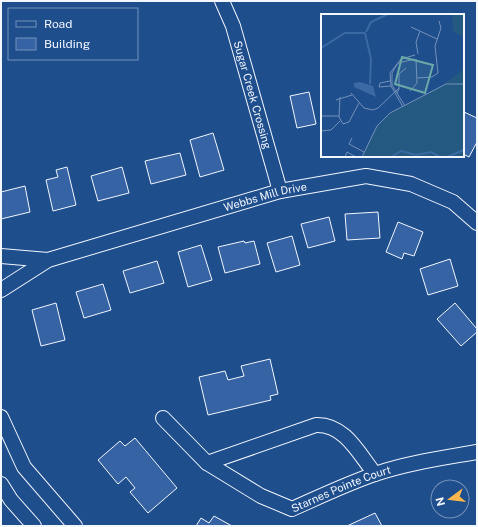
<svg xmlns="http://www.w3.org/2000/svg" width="478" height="527" font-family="'Public Sans',sans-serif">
  <rect width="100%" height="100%" fill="#1f4e8c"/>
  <g fill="#3563a3" stroke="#f2f6ff">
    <polygon points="309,92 316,124 297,128 290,96"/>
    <polygon points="464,112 477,118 477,142 469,157 463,154"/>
    <polygon points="213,133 224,170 200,177 190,140"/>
    <polygon points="180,153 186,175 151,184 145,161"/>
    <polygon points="67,167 76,205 53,211 46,180 58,177 56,170"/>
    <polygon points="122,167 129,193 98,201 91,176"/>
    <polygon points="25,186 30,212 1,219 1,192"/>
    <polygon points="378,212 380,238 347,240 345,214"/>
    <polygon points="329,217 335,241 308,248 301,224"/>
    <polygon points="398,222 423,232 414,256 404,253 402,259 386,252"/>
    <polygon points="292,236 300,265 276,272 267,243"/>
    <polygon points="244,241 245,243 254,241 260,264 225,273 218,247"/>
    <polygon points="201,245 212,280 188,287 178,252"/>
    <polygon points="450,259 458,286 428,295 420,269"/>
    <polygon points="157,261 164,283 130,293 123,271"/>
    <polygon points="103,284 111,310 84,318 76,292"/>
    <polygon points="56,303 65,340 41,346 32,310"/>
    <polygon points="455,303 477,329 477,332 461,346 437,319"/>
    <polygon points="270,359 278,394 270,396 271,400 208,415 199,377 225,371 228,380 244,376 241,366"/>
    <polygon points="135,438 177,488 148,513 130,492 135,488 126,477 118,484 98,460 120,441 125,446"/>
    <polygon points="375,513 382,526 347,526"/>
    <polygon points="214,516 232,526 196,526 201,518 209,523"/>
  </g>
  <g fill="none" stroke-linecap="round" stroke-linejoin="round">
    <defs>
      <g id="street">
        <path id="s1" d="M222,1L233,26L280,191"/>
        <polyline points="1,256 48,260"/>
        <path id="s2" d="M1,290L48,260L280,191L366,176L411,184L453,202L477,223"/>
        <polyline points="1,417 24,467 75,526"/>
        <path id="s3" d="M163,418L207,463L261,496L292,509C319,497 346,484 375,474C407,463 443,458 477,452"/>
        <path d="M207,463L316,425C345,424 359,454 375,474"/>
        <polyline points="1,484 11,500 34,526"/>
      </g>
    </defs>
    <use href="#street" stroke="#f2f6ff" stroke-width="16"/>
    <use href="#street" stroke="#1f4e8c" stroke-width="14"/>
  </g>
  <g text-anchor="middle" stroke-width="3" stroke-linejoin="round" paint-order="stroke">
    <g font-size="11" fill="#f2f6ff" stroke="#1f4e8c">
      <text dy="4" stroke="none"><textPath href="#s1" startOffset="99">Sugar Creek Crossing</textPath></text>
      <text dy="4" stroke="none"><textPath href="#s2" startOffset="282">Webbs Mill Drive</textPath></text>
      <text dy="4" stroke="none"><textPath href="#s3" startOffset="213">Starnes Pointe Court</textPath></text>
    </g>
  </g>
  <g transform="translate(321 14)">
    <rect width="143" height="143" fill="#1f4e8c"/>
    <path d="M131,0H143V24L132,17ZM143,55V143H41L54,115L69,99L122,71Z" fill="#245a82"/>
    <path d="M39,68L52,72L55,83L33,73V69Z" fill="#3b69a3"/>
    <path fill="none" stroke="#3b69a3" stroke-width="2" d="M45,18L50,8L67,0M44,19L50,45L49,70M0,34L24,19H44M70,143L80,137L95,141L110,138L119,143M126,143L143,136"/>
    <path fill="none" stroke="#7391ba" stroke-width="1" d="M90,13L116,25M97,40L95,28L99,17M96,64L111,63L117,59L114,32L120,14L118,7M69,67L59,69L58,73L70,72M89,77L96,69L95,45M30,79L43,94L52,96L57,94L78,74M76,79L78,75V60L85,54M19,83L18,103L22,110L28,108L38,89M15,86L31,81M84,92L71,71V59L77,49L94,45M82,93L70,72L69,59L80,45L94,41M0,102H18M0,117L10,116L19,107M31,124L28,130L43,138M24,143L26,138L35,143M41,143L56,112L69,99L125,70H143"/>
    <path fill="#6aa9a8" fill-opacity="0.15" stroke="#6aa9a8" stroke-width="2" d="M81,43L112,51L104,79L74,70Z"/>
    <rect width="143" height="143" fill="none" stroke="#f2f6ff" stroke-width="2"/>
  </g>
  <rect width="478" height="527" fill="none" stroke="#f2f6ff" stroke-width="4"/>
  <rect x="8" y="8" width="130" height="52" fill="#1f4e8c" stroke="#7391ba"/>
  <rect x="16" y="21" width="20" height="6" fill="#1f4e8c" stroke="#7391ba"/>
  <text x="44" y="28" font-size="12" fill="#f2f6ff">Road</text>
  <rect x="16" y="38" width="20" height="12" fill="#3563a3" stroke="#7391ba"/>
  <text x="44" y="48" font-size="12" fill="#f2f6ff">Building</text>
  <g transform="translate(450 499) rotate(255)"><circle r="19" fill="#1f4e8c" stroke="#7391ba"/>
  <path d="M0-3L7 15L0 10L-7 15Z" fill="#ffb74d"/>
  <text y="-6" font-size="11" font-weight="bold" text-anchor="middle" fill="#f2f6ff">N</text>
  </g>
</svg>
